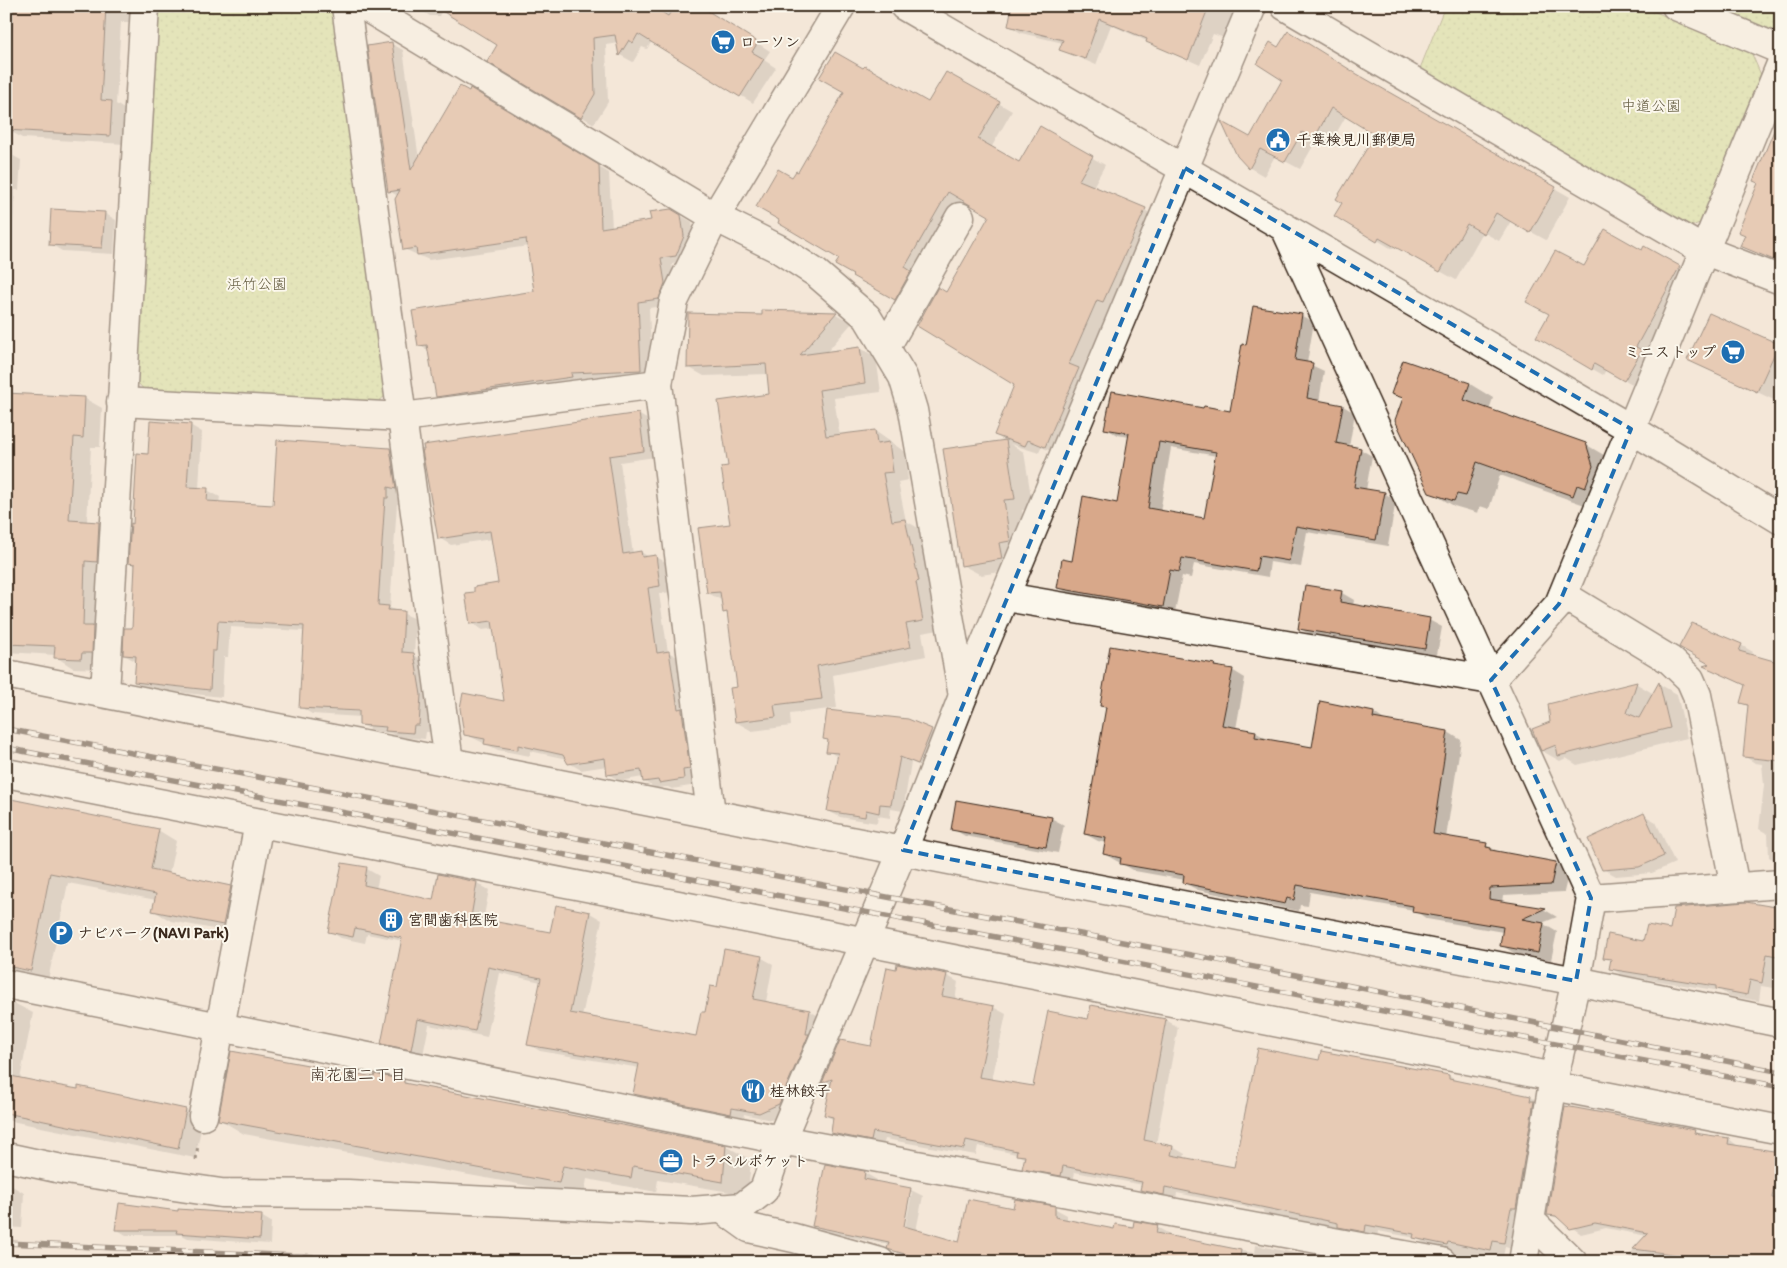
<svg xmlns="http://www.w3.org/2000/svg" width="1787" height="1268" font-family="Itim,'Klee One',sans-serif">
  <defs>
    <pattern id="grass-dots" width="8" height="8" patternUnits="userSpaceOnUse" patternTransform="scale(1.25)"><rect width="8" height="8" fill="#d0e094"/><path d="M2 2h.1M6 6h.1" fill="none" stroke="#b4c07f" stroke-width="1.8" stroke-linecap="round"/></pattern>
  </defs>
  <rect width="100%" height="100%" fill="#f4e7d8"/>
  <filter id="ink" filterUnits="userSpaceOnUse"><feTurbulence type="fractalNoise" baseFrequency=".02" numOctaves="2"/><feDisplacementMap in="SourceGraphic" scale="10" xChannelSelector="R" yChannelSelector="G"/><feConvolveMatrix kernelMatrix="1 2 1 2 8 2 1 2 1" color-interpolation-filters="sRGB"/></filter>
  <g filter="url(#ink)">
    <g fill="url(#grass-dots)" stroke="#868559">
      <polygon points="159,6 326,6 335,15 387,394 375,405 148,394 137,382"/>
      <polygon points="1445,6 1641,6 1751,52 1761,75 1700,223 1685,228 1419,71"/>
      <polygon points="1706,6 1781,6 1781,36"/>
    </g>
    <g fill="#0003" fill-rule="evenodd">
      <polygon points="6,6 136,6 135,22 121,22 116,104 127,111 125,144 22,138 7,129 6,69 11,70 13,28 6,27"/>
      <polygon points="414,6 699,6 770,51 764,60 776,68 753,103 652,41 647,49 642,47 633,62 620,55 618,43 606,45 608,102 594,124 489,61 499,45 442,10 439,16 430,16"/>
      <polygon points="1014,6 1243,6 1240,13 1235,11 1224,38 1213,34 1200,65 1111,25 1096,65 1061,50 1063,43 1021,33 1009,26"/>
      <polygon points="392,44 403,50 419,159 471,90 609,173 612,228 652,221 671,210 692,222 694,243 687,261 672,264 676,290 670,305 649,308 652,376 582,379 582,383 448,403 437,396 430,352 419,345 536,292 529,246 429,260 404,249 398,196 389,191"/>
      <polygon points="1278,48 1370,83 1570,197 1546,240 1511,221 1499,241 1483,232 1456,280 1395,246 1392,249 1336,215 1377,135 1346,116 1329,146 1317,139 1300,169 1275,156 1264,176 1250,168 1251,138 1284,79"/>
      <polygon points="946,73 1012,111 991,148 1020,164 1040,128 1105,165 1093,187 1159,217 1117,309 1111,306 1082,371 1091,376 1058,454 1041,447 1039,453 1010,444 1024,452 1033,509 1022,510 1028,551 1020,569 981,575 962,565 945,451 1007,442 995,435 1015,385 946,293 991,215 962,199 917,275 908,307 837,264 841,258 793,179 799,174 929,104"/>
      <polygon points="1781,118 1781,264 1741,246"/>
      <polygon points="6,152 21,160 19,190 15,190 10,278 6,278"/>
      <polygon points="104,213 116,220 114,254 62,251 50,244"/>
      <polygon points="1645,248 1690,273 1646,355 1652,358 1636,386 1606,370 1603,375 1537,337 1584,268 1643,252"/>
      <path d="M1254,307L1302,316L1314,322L1307,363L1324,371L1319,402L1343,406L1355,413L1349,447L1360,449L1372,456L1366,490L1384,493L1396,500L1388,546L1307,532L1301,567L1270,562L1268,577L1194,564L1191,578L1182,576L1175,612L1070,594L1058,587L1073,562L1118,504L1130,437L1117,435L1105,428L1204,410L1231,412L1247,346ZM1171,448L1217,456L1205,520L1160,512Z"/>
      <polygon points="763,311 836,314 852,323 826,353 860,348 876,357 881,392 834,398 840,436 875,431 905,452 908,480 898,482 906,521 920,529 939,630 922,633 926,656 833,675 837,708 790,714 791,726 752,731 736,722 739,688 729,615 724,612 723,601 708,593 731,525 729,467 770,395 768,374 704,376 688,367 763,316"/>
      <polygon points="1710,314 1781,347 1781,390 1776,401 1688,359"/>
      <polygon points="1404,361 1470,384 1493,398 1489,410 1585,444 1609,458 1596,509 1500,475 1489,509 1480,506 1478,513 1454,506 1430,492 1404,399 1392,393"/>
      <polygon points="6,394 84,398 102,408 100,447 91,447 87,522 99,523 117,533 99,669 73,668 56,657 56,655 6,652"/>
      <polygon points="638,414 650,421 655,457 620,462 633,554 641,552 649,557 655,556 667,563 671,592 659,594 668,652 681,659 696,785 672,789 668,787 656,788 644,782 643,777 620,781 608,774 607,766 581,770 569,763 567,759 530,751 530,756 498,750 465,734 506,703 495,628 483,630 471,623 476,593 499,584 492,539 451,545 439,538 432,494 429,493 425,446"/>
      <polygon points="190,425 202,432 199,489 207,490 220,497 219,503 274,506 390,449 402,456 400,504 397,504 390,608 416,619 414,655 426,662 431,732 426,732 425,739 399,737 390,733 373,731 360,724 361,717 312,714 300,707 304,631 230,627 228,657 224,657 222,697 148,689 135,682 137,662 124,655 133,630 136,566 130,563 134,525 149,455"/>
      <polygon points="1306,586 1342,593 1354,600 1353,606 1429,620 1442,627 1437,655 1311,635 1299,628"/>
      <polygon points="1741,645 1753,652 1751,656 1781,665 1781,864 1769,857 1768,834 1759,829 1764,785 1762,764 1755,763 1744,756 1749,707 1741,703 1746,686 1706,666"/>
      <polygon points="1214,665 1232,670 1245,678 1236,729 1255,732 1269,740 1313,748 1374,713 1387,722 1448,732 1461,740 1446,838 1486,845 1501,853 1555,863 1569,871 1564,892 1503,895 1502,903 1545,910 1557,917 1542,923 1557,932 1551,960 1514,953 1501,945 1503,932 1427,919 1414,910 1310,892 1308,906 1300,905 1299,911 1198,890 1184,883 1185,880 1135,871 1104,854 1106,843 1098,841 1085,834 1107,709 1101,706"/>
      <polygon points="1637,684 1654,694 1659,684 1677,694 1687,738 1577,765 1566,758 1560,761 1542,751 1533,729 1552,723 1550,705"/>
      <polygon points="907,720 943,737 930,770 911,762 903,811 891,809 890,818 878,816 877,823 840,817 828,811 838,757 828,751 829,741 825,738"/>
      <polygon points="6,799 158,830 176,841 169,874 230,887 248,897 240,934 171,921 154,911 156,900 68,883 48,980 8,991 10,1001 33,1013 20,1079 186,1110 203,1120 195,1158 6,1120"/>
      <polygon points="1644,815 1656,822 1675,863 1652,873 1616,876 1603,869"/>
      <polygon points="1051,818 1064,825 1058,853 965,836 953,829"/>
      <polygon points="343,864 367,869 379,876 376,889 434,901 438,876 477,883 489,890 483,921 551,934 556,907 590,913 602,920 582,1017 697,1038 718,989 762,958 773,964 766,1002 810,1011 822,1018 791,1110 771,1120 744,1114 743,1120 646,1101 634,1094 640,1068 540,1051 528,1044 541,982 500,973 487,1037 429,1025 423,1055 394,1050 382,1043 403,941 367,934 365,943 341,938 329,931"/>
      <polygon points="1781,910 1781,964 1778,964 1774,988 1761,986 1759,1001 1729,996 1721,991 1622,975 1611,968 1612,961 1605,957 1671,930"/>
      <polygon points="946,975 958,982 955,1000 993,1007 1006,1014 992,1080 1034,1088 1089,1020 1092,1006 1166,1020 1178,1027 1156,1144 1173,1147 1185,1154 1184,1159 1235,1169 1320,1062 1449,1076 1459,1082 1531,1097 1543,1104 1516,1250 1505,1247 1503,1257 1487,1254 1485,1262 1458,1262 1458,1256 1452,1250 1427,1245 1416,1238 1378,1231 1377,1238 1275,1219 1263,1212 1263,1210 1177,1193 1176,1201 1154,1197 1142,1190 1143,1185 1075,1172 1073,1182 1036,1175 1023,1168 1025,1159 1016,1154 978,1146 976,1155 885,1139 883,1147 845,1140 832,1133 834,1120 825,1115 831,1087 823,1083 841,1042 872,1047"/>
      <polygon points="375,1079 404,1081 411,1085 726,1146 751,1160 748,1195 658,1180 656,1192 587,1179 584,1196 244,1134 219,1119"/>
      <polygon points="1694,1131 1702,1136 1729,1139 1738,1146 1781,1153 1781,1262 1634,1262 1628,1256 1647,1236 1606,1228 1581,1234 1562,1220 1548,1214"/>
      <path d="M865,1173L877,1180L876,1183L911,1190L923,1196L916,1231L960,1244L1014,1209L1054,1208L1067,1215V1221L1115,1230L1157,1227L1169,1234V1237L1221,1248L1255,1253L1256,1245L1339,1262H924L901,1255L889,1248V1245L826,1232L814,1225ZM909,1192H912L904,1233L901,1232Z"/>
      <polygon points="6,1186 12,1186 24,1193 22,1228 6,1227"/>
      <polygon points="179,1213 261,1216 271,1222 270,1244 188,1238 182,1235 126,1235 116,1229"/>
    </g>
    <g fill="#d8a88a" stroke="#3b2a1e" fill-rule="evenodd">
      <polygon points="13,6 106,6 101,100 112,101 110,136 6,130"/>
      <polygon points="434,6 652,6 668,16 675,6 700,6 758,42 752,52 764,59 740,97 638,34 633,43 629,40 619,56 615,35 593,38 595,94 581,118 487,62 497,45"/>
      <polygon points="1012,6 1209,6 1188,60 1146,42 1147,39 1099,19 1085,59 1059,50 1063,40 1008,26"/>
      <polygon points="1288,31 1357,74 1556,187 1530,233 1496,213 1484,234 1467,224 1440,272 1379,238 1377,242 1334,216 1342,203 1336,199 1375,135 1331,108 1314,139 1302,132 1285,162 1260,149 1249,169 1237,156 1221,121 1250,137 1282,80 1257,64 1270,42 1278,47"/>
      <polygon points="392,42 411,170 460,86 469,91 470,88 599,165 601,228 651,220 649,212 671,209 681,215 684,236 676,256 661,258 665,283 659,299 638,302 641,370 571,373 572,377 436,397 427,345 418,346 412,311 534,291 526,239 417,255 416,248 403,250 395,199 400,190 388,192 367,46"/>
      <polygon points="835,52 863,68 865,66 928,102 946,72 1000,102 978,139 1019,162 1040,126 1093,156 1079,180 1146,208 1103,302 1097,300 1069,364 1079,368 1045,447 1028,440 1025,446 994,435 1014,385 917,326 938,287 946,292 989,216 948,192 905,267 911,271 895,300 852,276 853,275 835,265 839,259 778,223 779,220 756,207 778,169 792,177 796,171 798,172 844,92 819,78"/>
      <polygon points="1780,116 1781,116 1781,263 1740,246 1745,235 1738,232 1758,183 1753,181"/>
      <polygon points="51,209 105,212 102,248 49,245"/>
      <polygon points="1605,229 1642,250 1644,246 1680,266 1636,347 1642,350 1624,381 1594,364 1592,370 1536,337 1549,314 1526,302 1555,251 1584,266"/>
      <path d="M1253,306L1302,314L1295,360L1313,363L1307,398L1343,405L1336,443L1361,448L1354,487L1385,492L1376,540L1296,526L1289,561L1259,556L1256,571L1182,558L1179,572L1170,570L1163,607L1057,588L1062,559L1072,561L1083,496L1117,503L1129,433L1104,429L1112,391L1203,408L1204,406L1230,411L1242,344L1246,345ZM1159,442L1216,452L1204,518L1148,508Z"/>
      <polygon points="762,310 837,312 800,355 860,347 865,383 819,390 826,436 875,430 877,444 889,442 893,472 883,473 892,521 905,519 919,581 916,582 923,621 906,624 911,647 817,666 822,699 774,705 776,717 735,722 730,688 737,687 727,612 723,613 720,592 707,593 698,528 730,524 721,467 728,466 718,401 769,394 766,364 687,368 688,313 762,315"/>
      <polygon points="1709,313 1779,344 1757,392 1687,360"/>
      <polygon points="1403,360 1470,383 1464,400 1586,443 1593,466 1585,488 1577,485 1573,496 1477,462 1466,496 1457,494 1454,501 1429,493 1395,420 1403,398 1391,394"/>
      <polygon points="6,393 85,397 83,438 74,437 69,520 99,522 97,562 85,561 83,626 93,626 92,653 82,653 81,659 54,658 55,646 6,644"/>
      <polygon points="639,413 644,451 609,456 623,554 641,551 642,557 656,555 660,586 648,588 657,653 669,651 678,709 682,708 682,711 690,769 683,770 684,779 659,783 658,780 643,782 641,770 607,775 605,758 568,764 563,755 518,745 518,750 484,744 485,739 464,735 460,708 463,693 504,701 492,621 470,624 465,593 474,592 474,587 498,583 490,531 438,539 422,450 424,450 423,445"/>
      <polygon points="150,421 191,424 187,487 208,488 207,501 273,505 277,440 390,448 396,489 388,487 388,498 385,498 378,605 389,606 388,610 404,611 402,652 414,653 421,695 419,725 414,725 413,733 385,731 386,727 359,725 359,711 299,708 304,626 218,621 216,651 212,651 210,690 134,682 136,656 123,655 124,628 132,628 135,564 128,563 131,523 133,524 137,453 148,454"/>
      <polygon points="1006,440 1015,499 1004,500 1010,541 999,543 1002,559 961,566 943,449"/>
      <polygon points="1305,585 1342,591 1340,602 1430,618 1425,649 1298,629"/>
      <polygon points="1692,623 1742,644 1739,651 1781,663 1781,761 1743,757 1748,705 1740,703 1745,685 1703,666 1709,664 1679,647"/>
      <polygon points="1110,646 1215,664 1214,666 1233,669 1222,725 1256,731 1255,737 1312,747 1320,701 1374,712 1373,718 1448,731 1433,834 1487,843 1486,847 1491,848 1491,850 1556,862 1551,885 1490,888 1489,899 1546,908 1522,919 1544,923 1538,953 1500,946 1503,927 1412,912 1413,906 1297,885 1294,900 1287,898 1285,904 1183,883 1184,875 1120,864 1121,858 1103,854 1106,838 1084,834 1106,707 1100,706"/>
      <polygon points="1637,682 1627,713 1639,718 1659,682 1670,728 1558,756 1556,745 1541,751 1532,729 1550,722 1548,704"/>
      <polygon points="827,710 908,719 932,729 918,764 900,757 891,805 880,804 879,813 866,810 865,817 827,811 838,753 826,752 828,740 823,739"/>
      <polygon points="6,798 159,829 151,869 231,886 223,925 152,911 156,894 50,873 31,971 6,966"/>
      <polygon points="956,800 1052,817 1046,847 951,830"/>
      <polygon points="1644,813 1664,856 1639,867 1602,870 1588,839"/>
      <polygon points="342,863 367,867 364,885 433,900 438,874 477,882 471,917 550,932 556,905 590,912 570,1013 696,1036 701,1012 705,1012 710,986 717,987 724,949 762,956 753,999 810,1010 806,1034 809,1034 779,1104 759,1113 732,1108 731,1114 633,1094 639,1064 527,1045 541,978 488,967 475,1031 417,1019 411,1050 381,1044 402,938 355,928 353,937 328,932"/>
      <polygon points="1746,902 1781,908 1781,957 1767,954 1762,983 1750,980 1747,995 1716,989 1716,986 1609,969 1611,959 1603,958 1608,934 1643,941 1647,925 1670,929 1674,908"/>
      <polygon points="897,964 947,974 942,996 994,1006 979,1077 1033,1086 1048,1011 1088,1019 1091,1005 1166,1019 1144,1140 1173,1146 1171,1155 1234,1167 1258,1048 1319,1060 1321,1051 1449,1075 1449,1079 1531,1096 1530,1101 1534,1101 1516,1208 1511,1208 1504,1243 1493,1241 1491,1251 1448,1242 1447,1245 1413,1238 1414,1234 1366,1225 1365,1232 1338,1227 1338,1223 1165,1187 1164,1195 1140,1190 1142,1182 1063,1166 1061,1176 1022,1169 1025,1156 1016,1155 1017,1151 966,1140 964,1149 873,1132 871,1141 831,1133 833,1117 824,1115 832,1079 822,1083 840,1040 871,1046 887,967 896,969"/>
      <polygon points="231,1051 374,1077 375,1074 404,1080 404,1083 726,1145 723,1182 633,1166 631,1178 563,1166 559,1183 218,1120"/>
      <polygon points="6,1075 50,1084 78,1089 78,1086 186,1109 178,1149 6,1113"/>
      <polygon points="1565,1106 1695,1130 1694,1133 1729,1138 1728,1144 1780,1152 1772,1198 1781,1199 1781,1262 1733,1262 1633,1249 1648,1233 1595,1223 1570,1229 1556,1216 1547,1215"/>
      <polygon points="825,1164 865,1171 864,1179 911,1188 904,1226 959,1242 968,1199 1013,1208 1015,1199 1055,1206 1055,1217 1114,1229 1115,1224 1133,1227 1134,1221 1158,1225 1156,1233 1241,1250 1239,1262 933,1262 887,1249 889,1242 812,1226"/>
      <polygon points="119,1203 178,1211 178,1209 262,1215 260,1239 176,1233 177,1230 115,1230"/>
    </g>
    <g fill="none" stroke-linecap="round" stroke-linejoin="round">
      <defs>
        <g id="minor">
          <polyline points="346,6 449,762"/>
          <polyline points="364,6 715,217 779,249 816,273 867,317 903,377 913,410 963,696"/>
          <polyline points="904,6 1631,429 1781,520"/>
          <polyline points="1285,6 1703,250 1781,280"/>
          <polyline points="1676,6 1781,50"/>
          <polyline points="1286,230 1591,898 1576,981 1554,1077 1523,1262"/>
          <polyline points="886,347 960,217"/>
          <polyline points="121,402 403,417 658,384"/>
          <polyline points="1563,595 1670,660 1690,679 1697,695 1735,887"/>
          <polyline points="1006,597 1491,680 1559,604 1781,64"/>
          <polyline points="6,674 711,814 1576,981 1781,1023"/>
          <polyline points="105,693 145,6"/>
          <polyline points="6,773 1554,1077"/>
          <polyline points="711,814 658,384 674,301 715,217 841,6"/>
          <polyline points="1591,898 1781,884"/>
          <polyline points="6,984 781,1140 1442,1262"/>
          <polyline points="1553,1086 1781,1130"/>
          <polyline points="203,1116 259,823"/>
          <polyline points="6,1157 66,1170 221,1193 348,1194 691,1211 742,1207 764,1190 781,1140 903,850 963,696 1252,6"/>
          <polyline points="721,1208 749,1228 794,1238 880,1262"/>
          <polyline points="1531,1221 1573,1262"/>
        </g>
      </defs>
      <use href="#minor" stroke="#3b2a1e" stroke-width="31"/>
      <polyline stroke="#3b2a1e" stroke-width="3" stroke-dasharray="4 4" stroke-linecap="butt" points="196,1160 198,1144"/>
      <use href="#minor" stroke="#fbf7ec" stroke-width="28"/>
      <defs>
        <g id="rail">
          <polyline points="6,729 1296,975 1781,1072"/>
          <polyline points="6,748 1781,1087"/>
          <polyline points="6,1243 432,1262"/>
        </g>
      </defs>
      <use href="#rail" stroke="#3b2a1e" stroke-width="5.5"/>
      <use href="#rail" stroke="#fbf7ec" stroke-width="4" stroke-dasharray="11" stroke-linecap="butt"/>
    </g>
  </g>
  <path d="M0 0H1787V1268H0ZM1185,168L1631,429L1559,604L1491,680L1591,898L1576,981L903,850Z" fill="#f4e7d8" fill-opacity=".55" fill-rule="evenodd"/>
  <path fill="none" stroke="#1f6fb2" stroke-width="4" stroke-dasharray="10 6" stroke-linejoin="round" d="M1185,168L1631,429L1559,604L1491,680L1591,898L1576,981L903,850Z"/>
  <defs>
    <symbol id="supermarket-disc" viewBox="-11 -11 22 22"><circle r="9.5" fill="#1f6fb2" stroke="#fbf7ec"/><path d="M-6-5.5h2.5l.6 2H6L4.5 2H-2.5L-4.4-4H-6ZM-1.5 3.2a1.3 1.3 0 1 0 .1 0ZM3 3.2a1.3 1.3 0 1 0 .1 0Z" fill="#fff"/></symbol>
    <symbol id="civic-disc" viewBox="-11 -11 22 22"><circle r="9.5" fill="#1f6fb2" stroke="#fbf7ec"/><path d="M-.6-6.5H3V-4.5H.6V-3L4-1V1h2V6H-6V1h2V-1L-.6-3ZM-1.2 2.5V6h2.4V2.5Z" fill="#fff"/></symbol>
    <symbol id="building-disc" viewBox="-11 -11 22 22"><circle r="9.5" fill="#1f6fb2" stroke="#fbf7ec"/><path d="M-4-6H4V6H1V3H-1V6H-4ZM-2.5-4.3h1.7v1.8h-1.7ZM.8-4.3h1.7v1.8H.8ZM-2.5-1h1.7V.8h-1.7ZM.8-1h1.7V.8H.8Z" fill="#fff"/></symbol>
    <symbol id="parking-disc" viewBox="-11 -11 22 22"><circle r="9.5" fill="#1f6fb2" stroke="#fbf7ec"/><path d="M-3.5-5.5H1a3.5 3.5 0 0 1 0 7H-1V5.5H-3.5ZM-1-3.4V-.6H.8a1.4 1.4 0 0 0 0-2.8Z" fill="#fff"/></symbol>
    <symbol id="restaurant-disc" viewBox="-11 -11 22 22"><circle r="9.5" fill="#1f6fb2" stroke="#fbf7ec"/><path d="M-5-6h1v4h1v-4h1v4h1v-4h1v5L-1.5 .5V6h-2V.5L-5-1ZM5-6V6H3V1.5H1.5Q1.5-4 5-6Z" fill="#fff"/></symbol>
    <symbol id="office-disc" viewBox="-11 -11 22 22"><circle r="9.5" fill="#1f6fb2" stroke="#fbf7ec"/><path d="M-6-3h4V-5.5h4V-3h4V5H-6ZM-1-4.5V-3h2v-1.5ZM-6 0V1H6V0Z" fill="#fff"/></symbol>
  </defs>
  <g fill-rule="evenodd">
    <use href="#supermarket-disc" x="709" y="28" width="28" height="28"/>
    <use href="#civic-disc" x="1264" y="126" width="28" height="28"/>
    <use href="#supermarket-disc" x="1719" y="338" width="28" height="28"/>
    <use href="#building-disc" x="377" y="906" width="28" height="28"/>
    <use href="#parking-disc" x="47" y="919" width="28" height="28"/>
    <use href="#restaurant-disc" x="739" y="1077" width="28" height="28"/>
    <use href="#office-disc" x="657" y="1147" width="28" height="28"/>
  </g>
  <g text-anchor="middle" stroke-width="4" stroke-linejoin="round" paint-order="stroke">
    <g font-size="15" font-weight="bold" fill="#3b2a1e" stroke="#fbf7ec" text-anchor="start">
      <text x="740" y="47">ローソン</text>
      <text x="1296" y="145">千葉検見川郵便局</text>
      <text x="1716" y="357" text-anchor="end">ミニストップ</text>
      <text x="408" y="925">宮間歯科医院</text>
      <text x="78" y="938">ナビパーク(NAVI Park)</text>
      <text x="770" y="1096">桂林餃子</text>
      <text x="688" y="1166">トラベルポケット</text>
    </g>
    <g font-size="15" fill="#60583c" stroke="#fbf7ec">
      <text x="1651" y="111">中道公園</text>
      <text x="257" y="289">浜竹公園</text>
    </g>
    <g font-size="16" fill="#3b2a1e" stroke="#fbf7ec">
      <text x="358" y="1080">南花園二丁目</text>
    </g>
  </g>
  <rect width="1787" height="1268" fill="none" stroke="#fbf7ec" stroke-width="25"/>
  <rect x="12" y="12" width="1762" height="1243" fill="none" stroke="#3b2a1e" stroke-width="2" filter="url(#ink)"/>
</svg>
